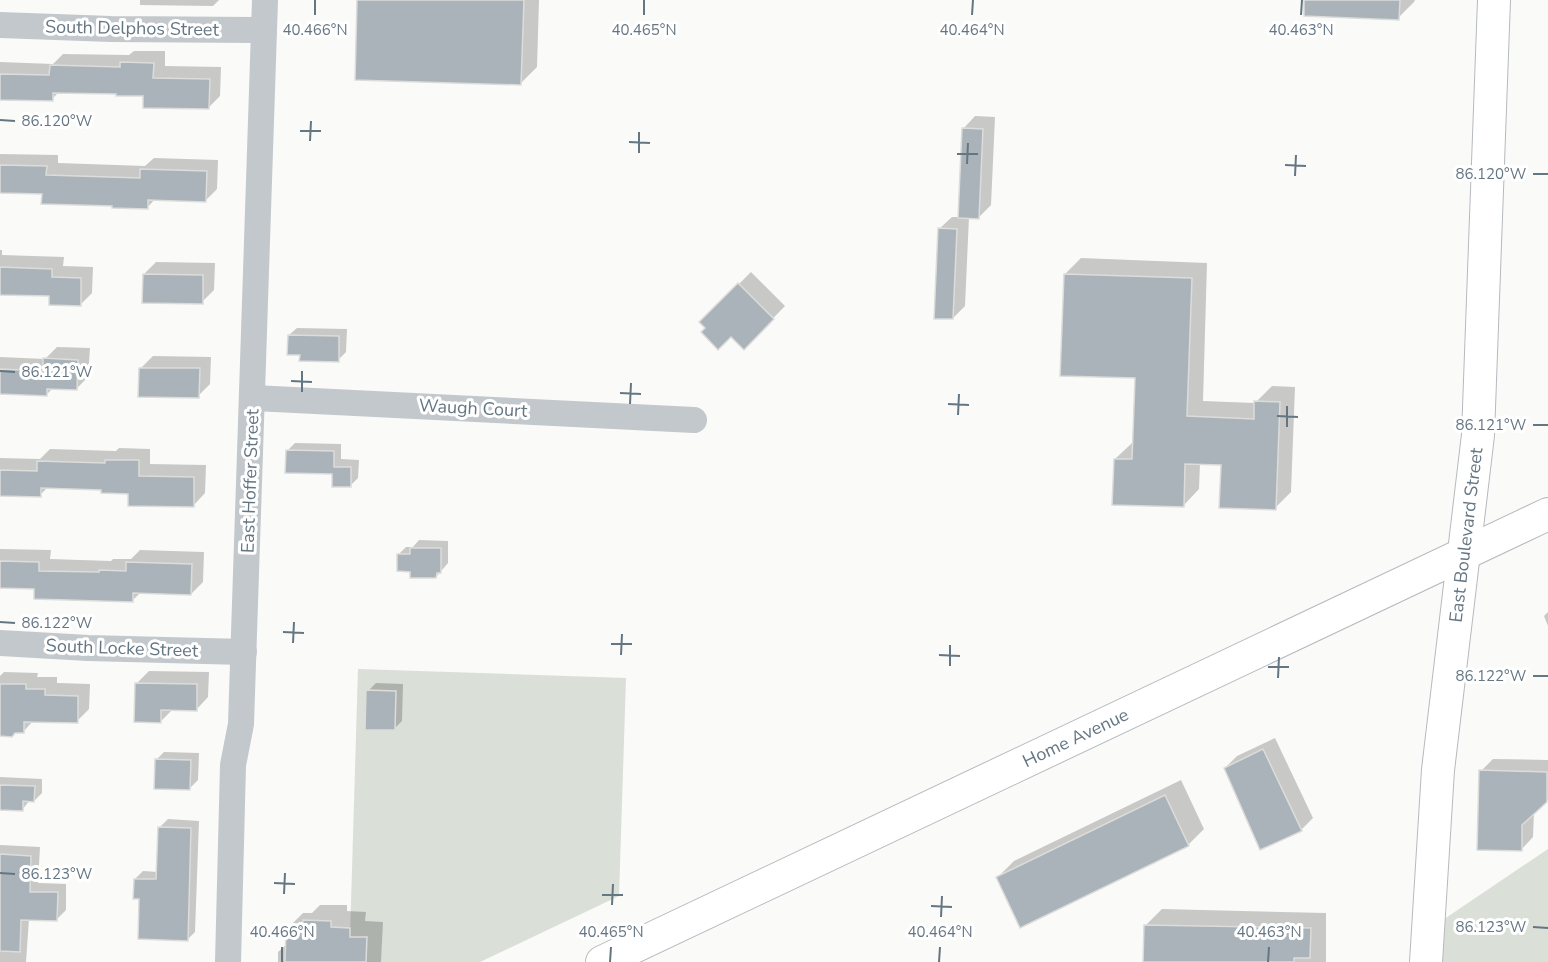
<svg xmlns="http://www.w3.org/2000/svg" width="1548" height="962" font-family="'Nunito Sans',sans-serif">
  <rect width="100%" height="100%" fill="#fafaf8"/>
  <g fill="#dadfd7">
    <polygon points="358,669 626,678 619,896 480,962 366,962 367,937 350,937"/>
    <polygon points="1548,849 1548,962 1426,962 1428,930"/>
  </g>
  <g fill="#0003">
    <polygon points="140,0 219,0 213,6 140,5"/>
    <polygon points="359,0 539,0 537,67 521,83"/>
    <polygon points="1306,0 1415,0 1414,2 1398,18"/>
    <polygon points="134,51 165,51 165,66 221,67 220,96 208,108 145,95 118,93 60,91 52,99 0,98 0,62 53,64 63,54 129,55"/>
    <polygon points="975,116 995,117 991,205 979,217 969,217 965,306 953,318 939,229 952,217 960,217 963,129"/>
    <polygon points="0,154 58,155 58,163 145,166 154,158 218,160 217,189 205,201 155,199 147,208 114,204 43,192 0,191"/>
    <polygon points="0,250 2,250 2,255 64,257 63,266 93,267 92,293 80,305 50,294 0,293"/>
    <polygon points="1081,258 1207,263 1203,401 1255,403 1272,386 1295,387 1291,492 1275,508 1223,463 1200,463 1199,489 1183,506 1115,459 1132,443 1134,443 1136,377 1065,274"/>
    <polygon points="156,262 215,263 214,290 202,302 144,274"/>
    <polygon points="751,272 785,306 744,348 731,335 701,322"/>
    <polygon points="297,328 347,329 346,352 338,360 289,335"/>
    <polygon points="57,347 90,348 88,377 76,389 53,388 46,395 0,393 0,357 45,359"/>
    <polygon points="153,356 211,357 210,384 198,396 141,368"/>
    <polygon points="295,443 341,444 341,459 359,460 358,478 350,486 334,473 287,451"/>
    <polygon points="119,448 150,449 150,464 206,465 205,493 193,506 130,492 103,488 48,487 40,495 0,494 0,458 40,459 50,449 116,451"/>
    <polygon points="419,540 448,541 448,563 436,577 411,570 398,555 406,547 413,547"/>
    <polygon points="0,549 51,550 50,559 111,561 113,559 131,559 140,550 204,552 203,582 191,594 141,592 133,600 36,588 0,587"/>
    <polygon points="1548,612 1548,626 1544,616"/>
    <polygon points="149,671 209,672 208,697 196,710 173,709 161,721 137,683"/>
    <polygon points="4,672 38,673 37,677 57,677 57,683 90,684 89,709 77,721 34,720 23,732 0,731 0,676"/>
    <polygon points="376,683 403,684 402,721 394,729 368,691"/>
    <polygon points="1275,738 1313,818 1301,830 1225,768 1237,756"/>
    <polygon points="164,752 199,753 198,780 190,788 156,760"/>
    <polygon points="1493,759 1548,760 1548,799 1534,812 1533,837 1521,850 1481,771"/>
    <polygon points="0,777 42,779 42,793 34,801 30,800 22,810 0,809"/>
    <polygon points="1181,780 1204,829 1188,845 998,877 1014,861"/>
    <polygon points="168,819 199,821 195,932 187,940 141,897 135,879 143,871 158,872 160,827"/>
    <polygon points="0,845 40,847 38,883 66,884 66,910 57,919 29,919 26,962 0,962"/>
    <polygon points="320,905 347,905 347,911 366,912 365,921 383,922 381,962 278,962 278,952 287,944 287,929 303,913 312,913"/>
    <polygon points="1162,909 1326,913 1326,962 1145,962 1146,925"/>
  </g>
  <g fill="#aab3b9" stroke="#dcdcda" stroke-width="1.5">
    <polygon points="357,0 524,0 521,85 355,80"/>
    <polygon points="1304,0 1400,0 1399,20 1304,16"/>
    <polygon points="120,62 154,63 153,78 210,79 209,109 143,108 143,96 116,96 116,94 53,93 53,101 0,100 0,74 49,75 50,65 120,67"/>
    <polygon points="962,128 983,129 979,219 958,218"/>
    <polygon points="0,165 47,166 46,175 140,178 140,169 207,171 206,202 148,200 148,209 112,208 112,206 41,204 42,194 0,193"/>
    <polygon points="938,228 957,229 953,319 934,319"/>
    <polygon points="0,267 52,269 52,277 81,278 81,306 49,305 49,296 0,295"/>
    <polygon points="143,274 203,275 203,304 142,303"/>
    <polygon points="1064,274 1192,278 1187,416 1254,419 1254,401 1280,402 1276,510 1219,508 1221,465 1185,464 1184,507 1112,505 1114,459 1132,459 1135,378 1060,376"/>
    <polygon points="738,283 774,319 744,350 731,337 718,350 701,332 705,328 699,322"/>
    <polygon points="288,335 339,336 339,362 299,361 300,355 287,355"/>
    <polygon points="43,358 78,360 77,390 47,389 47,396 0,394 0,369 43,371"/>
    <polygon points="139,368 200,368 199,398 138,397"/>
    <polygon points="286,450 334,451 334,467 351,467 351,487 332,487 332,474 285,473"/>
    <polygon points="105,460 139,460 139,476 194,477 194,507 128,506 128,494 101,493 101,490 41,488 41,497 0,496 0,470 37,471 37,461 105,463"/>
    <polygon points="410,548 441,548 441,573 437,573 436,578 410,578 410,572 397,571 397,554 410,554"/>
    <polygon points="0,561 39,562 39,571 99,572 99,570 126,571 126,562 192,564 191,595 133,593 133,602 34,599 34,589 0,588"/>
    <polygon points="135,683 197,684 197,711 161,710 161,723 134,722"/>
    <polygon points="0,684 26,684 26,689 45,689 45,695 78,696 78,723 24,722 24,733 15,733 12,737 0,736"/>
    <polygon points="366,690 396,691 395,730 365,730"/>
    <polygon points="1263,749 1302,831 1260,850 1224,768"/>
    <polygon points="155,759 191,760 190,790 154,789"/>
    <polygon points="1479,770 1547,772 1547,802 1522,825 1522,851 1477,850"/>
    <polygon points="0,785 35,786 34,802 23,801 23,811 0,810"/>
    <polygon points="1165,795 1189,846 1020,928 996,877"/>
    <polygon points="158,827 191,828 188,941 138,939 139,899 133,899 134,879 156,879"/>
    <polygon points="0,854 31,856 30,892 58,892 57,921 21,920 20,952 0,951"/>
    <polygon points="303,920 331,921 331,927 350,928 350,937 367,937 366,962 285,962 286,929 303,929"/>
    <polygon points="1144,925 1311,928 1310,958 1294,958 1294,962 1143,962"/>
  </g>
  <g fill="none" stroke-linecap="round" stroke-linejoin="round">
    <defs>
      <g id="major">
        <path id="s1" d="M602,962L1548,514"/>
        <path id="s2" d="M1426,962L1438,770L1478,435L1494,0"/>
      </g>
    </defs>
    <use href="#major" stroke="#b5babe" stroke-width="34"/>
    <g stroke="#c3c8cc" stroke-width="26">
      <polyline points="0,25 111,29 264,30"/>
      <polyline points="252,398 694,420"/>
      <polyline points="0,643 88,648 244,652"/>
      <polyline points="228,962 233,765 241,724 265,0"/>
    </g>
    <use href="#major" stroke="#fff" stroke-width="32"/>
  </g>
  <path fill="none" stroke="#657683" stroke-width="2" d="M315,15V0M644,15V0M972,15L973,0M1301,15L1302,0M0,120L15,121M300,131H321M310,141L311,121M629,142L650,143M639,153V132M957,154H978M967,164L968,143M1285,165L1306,166M1533,174H1548M1295,176L1296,155M0,371L15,372M291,381L312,382M302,392V371M620,393L641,394M630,404L631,383M948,404L969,405M958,415L959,394M1277,416L1298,417M1533,425H1548M1287,427V406M0,622L15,623M283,632L304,633M293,643L294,622M611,644H632M621,655L622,634M939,655L960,656M950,666V645M1268,667H1289M1533,676H1548M1278,678L1279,657M0,873L15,874M274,883L295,884M284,894L285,873M602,895H623M612,905L613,884M931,906L952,907M941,917L942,896M1533,927L1548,928M282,962V947M610,962L611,947M939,962L940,947M1268,962L1269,947"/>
  <g text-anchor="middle" stroke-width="6" stroke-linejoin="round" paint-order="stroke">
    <g font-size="18" fill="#657683" stroke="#fff">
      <text transform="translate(132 28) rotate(1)" y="6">South Delphos Street</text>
      <text transform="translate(473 408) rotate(3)" y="6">Waugh Court</text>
      <text transform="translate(250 481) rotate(-88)" y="6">East Hoffer Street</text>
      <text dy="6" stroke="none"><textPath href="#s2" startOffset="429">East Boulevard Street</textPath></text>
      <text transform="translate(122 648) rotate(2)" y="6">South Locke Street</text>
      <text dy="6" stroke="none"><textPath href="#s1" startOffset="524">Home Avenue</textPath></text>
    </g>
  </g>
  <g font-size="15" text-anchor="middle" fill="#657683" stroke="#fff" stroke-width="6" stroke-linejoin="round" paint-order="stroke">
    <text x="315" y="35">40.466°N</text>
    <text x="644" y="35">40.465°N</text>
    <text x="972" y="35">40.464°N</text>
    <text x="1301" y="35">40.463°N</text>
    <text x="57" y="126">86.120°W</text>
    <text x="1491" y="179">86.120°W</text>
    <text x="57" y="377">86.121°W</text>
    <text x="1491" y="430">86.121°W</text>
    <text x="57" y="628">86.122°W</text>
    <text x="1491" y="681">86.122°W</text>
    <text x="57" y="879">86.123°W</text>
    <text x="1491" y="932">86.123°W</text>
    <text x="282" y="937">40.466°N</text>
    <text x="611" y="937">40.465°N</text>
    <text x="940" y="937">40.464°N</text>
    <text x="1269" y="937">40.463°N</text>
  </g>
</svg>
